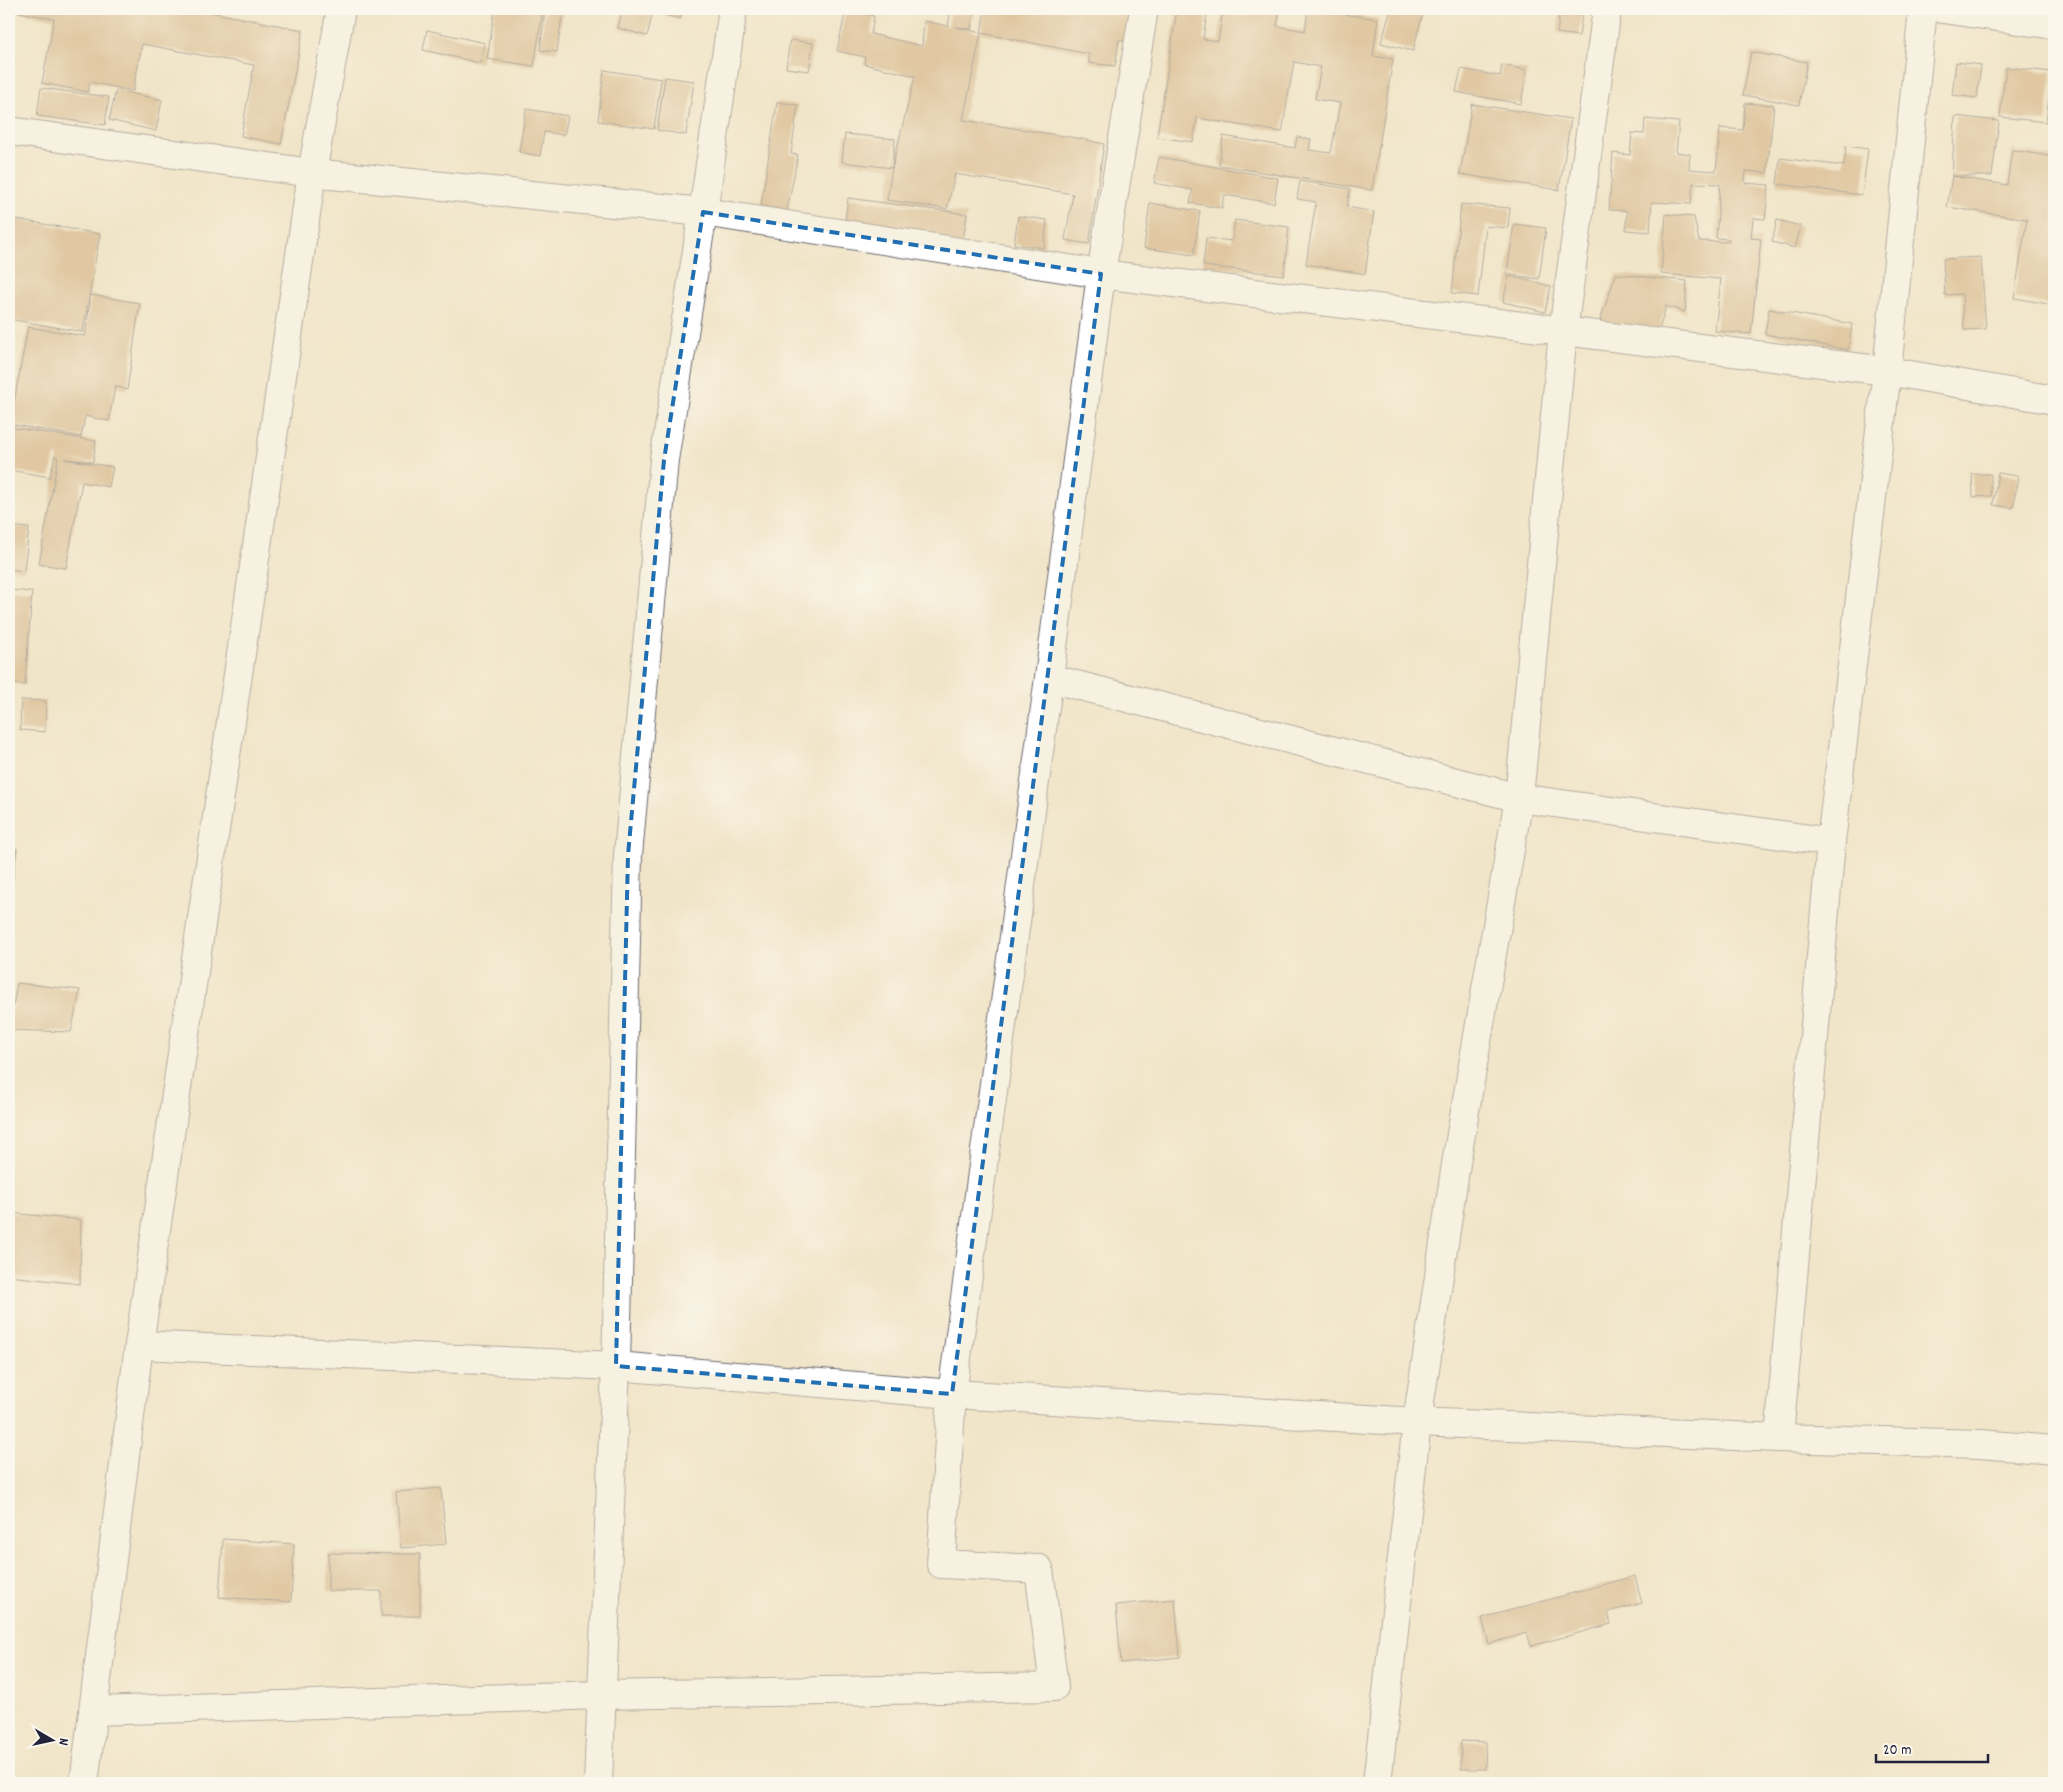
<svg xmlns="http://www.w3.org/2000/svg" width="2063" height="1792" font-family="Dekko,sans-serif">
  <rect width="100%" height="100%" fill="#fbf7ec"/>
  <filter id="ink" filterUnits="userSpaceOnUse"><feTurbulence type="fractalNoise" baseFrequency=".02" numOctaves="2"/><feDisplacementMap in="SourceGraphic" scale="10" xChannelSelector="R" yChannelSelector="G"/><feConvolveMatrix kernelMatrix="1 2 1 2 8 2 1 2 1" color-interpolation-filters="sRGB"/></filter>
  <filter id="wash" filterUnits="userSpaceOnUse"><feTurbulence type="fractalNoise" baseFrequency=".0096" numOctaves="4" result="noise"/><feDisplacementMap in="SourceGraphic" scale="20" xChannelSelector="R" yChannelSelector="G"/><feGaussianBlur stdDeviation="1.12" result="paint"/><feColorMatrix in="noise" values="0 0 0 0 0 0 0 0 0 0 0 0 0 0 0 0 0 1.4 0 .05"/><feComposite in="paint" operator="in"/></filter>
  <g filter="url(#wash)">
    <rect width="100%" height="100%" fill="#f1e5c9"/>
    <g id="blocks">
      <g fill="#cea577">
        <polygon points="9,9 194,9 303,30 281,144 241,136 254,65 142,44 133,91 90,82 88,92 42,83 54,19 9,10"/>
        <polygon points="495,9 543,9 534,66 487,59"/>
        <polygon points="545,9 563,9 557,52 540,50"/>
        <polygon points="623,9 682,9 680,19 653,12 647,36 618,28"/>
        <polygon points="951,9 974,9 971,29 956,27 981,33 985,9 1124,9 1123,11 1141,13 1138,43 1119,40 1115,66 1089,63 1089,54 981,33 963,120 1082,139 1104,144 1089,244 1065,240 1073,194 955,174 947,209 887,200 892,168 915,76 864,64 865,57 837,51 846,10 874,16 871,34 922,46 924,21 948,26"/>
        <polygon points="1177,9 1207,14 1203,39 1218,41 1223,9 1280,9 1277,26 1305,31 1308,9 1378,19 1373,56 1393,59 1372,190 1219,165 1223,136 1295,148 1297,137 1311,139 1309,150 1331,153 1340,103 1315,99 1321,67 1294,62 1282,132 1197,118 1193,142 1157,137"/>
        <polygon points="1391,9 1424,9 1413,51 1381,43"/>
        <polygon points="1560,9 1583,9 1579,36 1557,33"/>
        <polygon points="427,30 485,43 480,63 423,50"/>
        <polygon points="790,40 813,43 809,71 786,68"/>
        <polygon points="1751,52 1807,62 1799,105 1743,95"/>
        <polygon points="1956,62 1981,65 1977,98 1952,95"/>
        <polygon points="1502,65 1527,70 1521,104 1456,92 1461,69 1500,76"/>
        <polygon points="2006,67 2052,72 2046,122 2000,117"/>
        <polygon points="604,70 661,79 654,129 598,121"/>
        <polygon points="665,77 694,81 686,135 657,130"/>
        <polygon points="41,88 109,97 105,125 37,116"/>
        <polygon points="116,90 162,100 156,131 109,120"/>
        <polygon points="777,102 798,105 791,154 798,155 787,211 761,206"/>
        <polygon points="1745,103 1774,105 1767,173 1746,171 1745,183 1769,185 1765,219 1753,218 1751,238 1761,239 1751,334 1715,331 1721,279 1661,274 1666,214 1694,217 1699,241 1729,242 1729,239 1716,238 1720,184 1693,183 1691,204 1652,202 1650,232 1626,230 1627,211 1609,210 1613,153 1630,155 1632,133 1644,134 1645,119 1679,122 1676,152 1690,154 1689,169 1716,171 1720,128 1743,130"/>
        <polygon points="1472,104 1571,119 1559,190 1460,174"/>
        <polygon points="526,109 568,116 564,135 544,132 540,156 519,152"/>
        <polygon points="1955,116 1999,121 1992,176 1952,176"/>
        <polygon points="845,134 895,139 892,168 842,162"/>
        <polygon points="1846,146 1868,149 1862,195 1777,184 1780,158 1844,166"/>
        <polygon points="2012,150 2054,157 2054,305 2014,298 2027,219 1947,207 1952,176 2007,185"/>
        <polygon points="1159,157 1278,178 1274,203 1224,195 1222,208 1190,203 1193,190 1154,183"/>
        <polygon points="1300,181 1350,189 1347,207 1374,212 1365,274 1306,264 1316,202 1297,199"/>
        <polygon points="848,198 967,214 962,246 844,230"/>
        <polygon points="1150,203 1200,211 1194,255 1144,248"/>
        <polygon points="1461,204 1510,208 1508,228 1486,226 1478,296 1452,293"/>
        <polygon points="1018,216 1047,220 1044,248 1014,244"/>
        <polygon points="9,218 100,234 83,332 9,319"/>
        <polygon points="1235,220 1289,227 1284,275 1203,266 1206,238 1232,241"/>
        <polygon points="1777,220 1801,226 1795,248 1772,242"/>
        <polygon points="1514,224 1546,228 1539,279 1507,274"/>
        <polygon points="1981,257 1986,329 1964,330 1962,294 1945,295 1943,259"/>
        <polygon points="1616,274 1687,281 1685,312 1666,306 1659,330 1600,321"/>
        <polygon points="1509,276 1551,286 1545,312 1503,302"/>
        <polygon points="91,295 140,303 127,390 115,386 109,421 85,416 81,437 10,424 28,327 85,336"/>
        <polygon points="1769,309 1852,324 1848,350 1765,334"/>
        <polygon points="9,427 96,441 93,462 64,459 113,467 109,487 82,482 66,568 39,564 58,458 55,455 50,477 9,470"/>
        <polygon points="1998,473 2018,476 2013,508 1993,505"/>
        <polygon points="1972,474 1991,474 1991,496 1973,497"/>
        <polygon points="9,526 29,528 24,571 9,569"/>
        <polygon points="9,590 32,592 25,685 9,683"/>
        <polygon points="21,700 46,701 45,732 20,730"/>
        <polygon points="9,847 17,849 10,899 9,899"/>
        <polygon points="17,983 80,990 71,1032 9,1030"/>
        <polygon points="9,1213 81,1220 80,1284 9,1276"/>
        <polygon points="441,1488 446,1544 401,1548 396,1492"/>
        <polygon points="223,1539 294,1544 291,1602 219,1597"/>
        <polygon points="328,1553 420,1554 420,1616 381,1616 381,1591 328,1591"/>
        <polygon points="1635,1576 1642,1603 1608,1612 1611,1624 1531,1646 1527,1633 1489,1644 1482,1618"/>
        <polygon points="1175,1599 1180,1657 1121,1663 1116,1605"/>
        <polygon points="1461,1741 1485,1742 1486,1769 1461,1769"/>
      </g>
    </g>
  </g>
  <g filter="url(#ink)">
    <use href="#blocks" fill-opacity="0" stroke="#6a666d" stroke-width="1"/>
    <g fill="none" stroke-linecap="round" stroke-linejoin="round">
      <defs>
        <g id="street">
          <polyline points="1943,9 2054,25"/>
          <polyline points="9,131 312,173 703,212 1101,274 1887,371 2054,400"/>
          <polyline points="1049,678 1519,798 1831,842"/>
          <polyline points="139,1345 616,1366 952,1394 1417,1422 1779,1438 1980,1444 2054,1450"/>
          <polyline points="1779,1438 1831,842 1887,371 1923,9"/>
          <polyline points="93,1711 601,1695 1054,1687 1039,1569 941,1564 952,1394 1049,678 1101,274 1144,9"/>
          <polyline points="84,1783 139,1345 312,173 341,9"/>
          <polyline points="598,1783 616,1366 628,855 664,460 703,212 733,9"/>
          <polyline points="1377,1783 1417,1422 1457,1157 1519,798 1563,331 1607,9"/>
        </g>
      </defs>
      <use href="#street" stroke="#6a666d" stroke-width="30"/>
      <use href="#street" stroke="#fff" stroke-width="28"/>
    </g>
  </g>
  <path d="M0 0H2063V1792H0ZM703,212L1101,274L952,1394L616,1366L628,855L664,460Z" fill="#f1e5c9" fill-opacity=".55" fill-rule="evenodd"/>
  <path fill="none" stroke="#1f6fb2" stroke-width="4" stroke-dasharray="10 6" stroke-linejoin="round" d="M703,212L1101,274L952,1394L616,1366L628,855L664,460Z"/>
  <rect width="2063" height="1792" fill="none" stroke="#fbf7ec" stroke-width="30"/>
  <g transform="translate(52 1740) rotate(99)" stroke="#fbf7ec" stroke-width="4" paint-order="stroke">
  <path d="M0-4L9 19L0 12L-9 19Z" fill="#22223b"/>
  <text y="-8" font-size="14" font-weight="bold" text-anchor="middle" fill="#22223b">N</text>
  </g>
  <path d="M1876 1754v8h112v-8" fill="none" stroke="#22223b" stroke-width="2.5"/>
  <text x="1883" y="1754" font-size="15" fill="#22223b" stroke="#fbf7ec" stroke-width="4" paint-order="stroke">20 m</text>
</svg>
